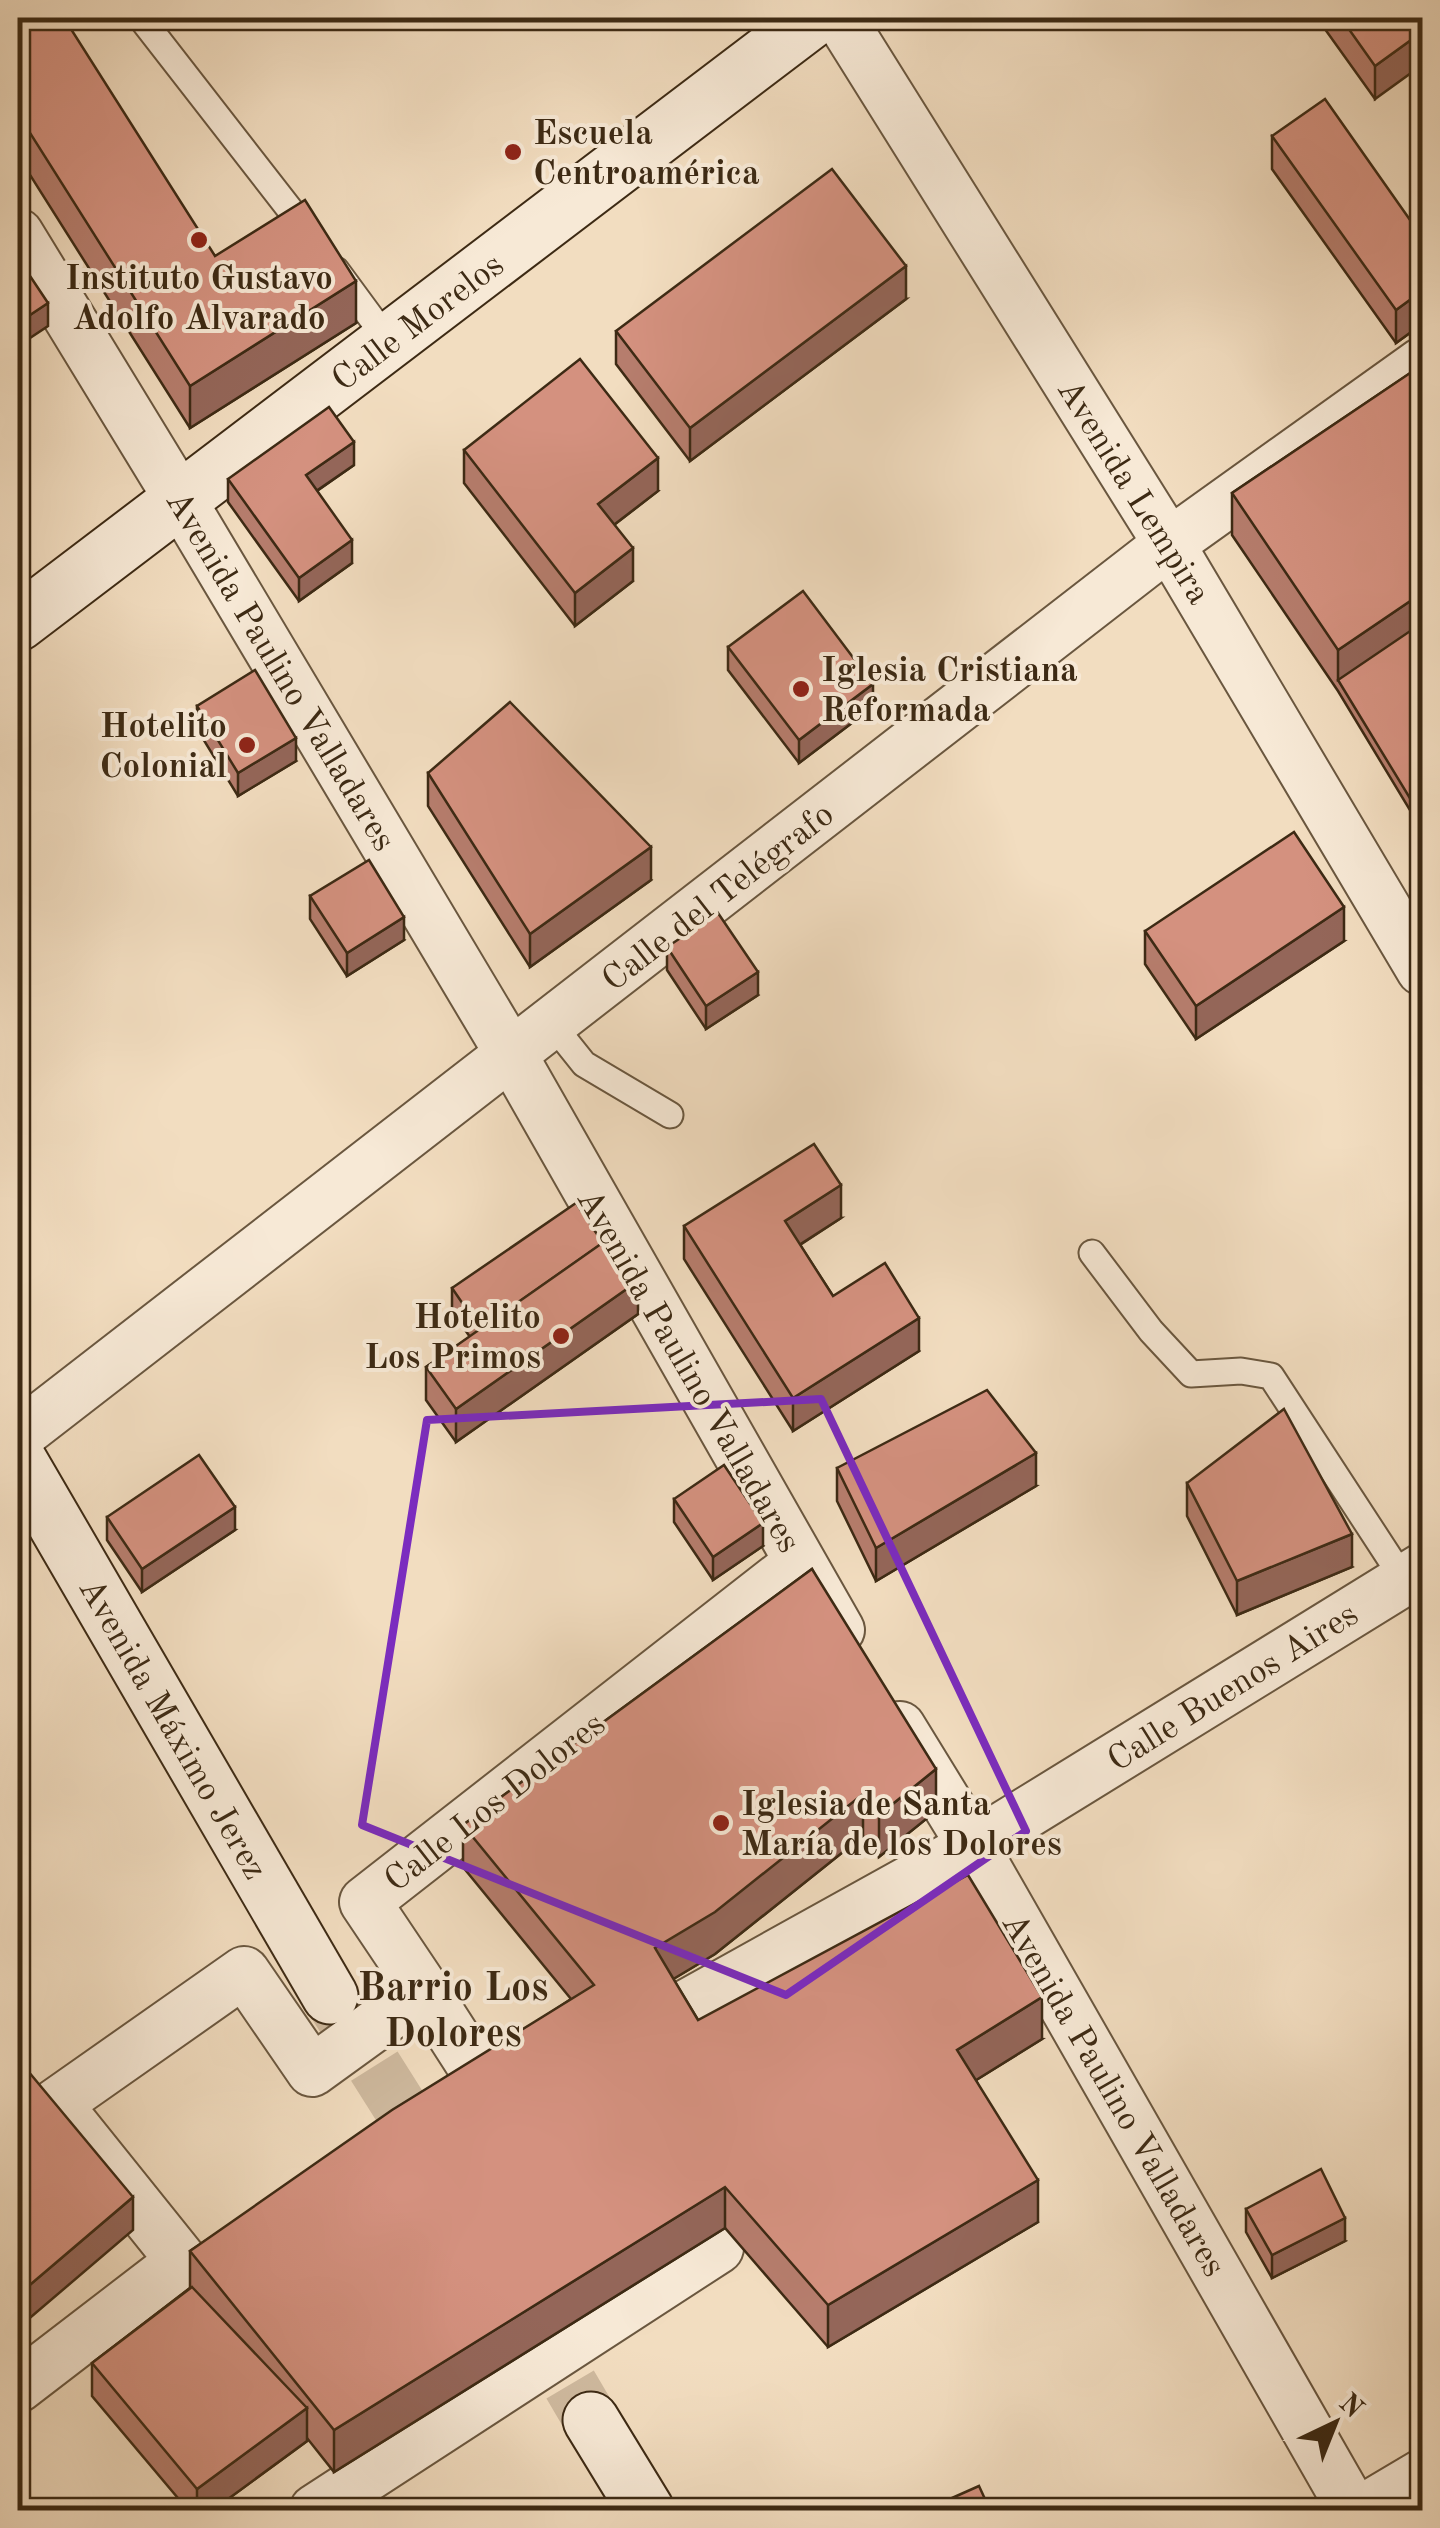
<svg xmlns="http://www.w3.org/2000/svg" width="1440" height="2528" font-family="'Old Standard TT',serif">
  <rect width="100%" height="100%" fill="#f2ddc0"/>
  <filter id="stains"><feTurbulence type="fractalNoise" baseFrequency=".002" numOctaves="4"/><feColorMatrix values="0 0 0 0 .2 0 0 0 0 .09 0 0 0 0 .02 0 0 0 .5 -.17"/></filter>
  <radialGradient id="worn" r=".72"><stop offset=".6" stop-color="#630" stop-opacity="0"/><stop offset="1" stop-color="#630" stop-opacity=".3"/></radialGradient>
  <g fill="none" stroke-linecap="round" stroke-linejoin="round">
    <g stroke="#ceb99e" stroke-width="55" stroke-dasharray="55 28" stroke-linecap="butt">
      <polyline points="330,1996 438,2167"/>
      <polyline points="528,2313 591,2420"/>
    </g>
    <defs>
      <g id="lane">
        <polyline points="141,18 309,234"/>
        <polyline points="336,270 389,342"/>
        <polyline points="552,1024 584,1064 670,1115"/>
        <polyline points="1092,1253 1151,1331 1191,1374 1241,1371 1271,1376 1404,1580"/>
      </g>
      <g id="street">
        <polyline points="840,18 1169,544 1422,970"/>
        <polyline points="18,234 181,501 512,1056 839,1630"/>
        <polyline points="18,1436 1169,544 1422,363"/>
        <polyline points="900,1727 973,1846 1353,2510"/>
        <polyline points="424,1990 485,2085 520,2063"/>
        <polyline points="676,2011 973,1846 1422,1569"/>
        <polyline points="18,2387 182,2261 56,2104 244,1972 312,2071 424,1990 365,1902 799,1563"/>
        <polyline points="315,2510 718,2248"/>
        <polyline points="1363,2510 1422,2475"/>
      </g>
      <g id="secondary">
        <polyline points="18,623 814,18"/>
        <polyline points="18,1459 330,1996"/>
        <polyline points="591,2420 646,2510"/>
      </g>
    </defs>
    <use href="#lane" stroke="#6a573f" stroke-width="29"/>
    <use href="#street" stroke="#6a573f" stroke-width="54"/>
    <use href="#secondary" stroke="#3d2a14" stroke-width="59"/>
    <use href="#lane" stroke="#f7e9d6" stroke-width="25"/>
    <use href="#street" stroke="#f7e9d6" stroke-width="50"/>
    <use href="#secondary" stroke="#f7e9d6" stroke-width="55"/>
  </g>
  <g fill="#b67d6d" stroke="#3d2a14" stroke-width="2.5">
    <polygon points="1317,18 1422,18 1375,99"/>
    <polygon points="18,21 215,256 356,323 190,428 18,156"/>
    <polygon points="1272,136 1422,237 1422,324 1396,343 1272,169"/>
    <polygon points="906,299 690,461 616,364 616,331"/>
    <polygon points="1422,365 1422,830 1338,691 1232,535 1232,493"/>
    <polygon points="464,450 658,491 614,525 633,581 575,626 464,483"/>
    <polygon points="354,465 317,491 352,563 299,601 228,502 228,479"/>
    <polygon points="728,647 873,707 799,763 728,670"/>
    <polygon points="197,706 296,761 238,796 197,729"/>
    <polygon points="428,773 651,880 530,967 428,806"/>
    <polygon points="310,896 404,940 347,976 310,919"/>
    <polygon points="1145,931 1344,941 1196,1039 1145,964"/>
    <polygon points="667,947 758,995 706,1029 667,970"/>
    <polygon points="841,1218 800,1245 833,1296 919,1351 793,1431 684,1259 684,1226"/>
    <polygon points="603,1243 638,1314 456,1442 426,1400 426,1367 470,1337 452,1311 452,1288"/>
    <polygon points="837,1468 1036,1486 876,1581 837,1501"/>
    <polygon points="1187,1483 1352,1567 1237,1615 1187,1516"/>
    <polygon points="674,1499 763,1546 713,1580 674,1522"/>
    <polygon points="107,1517 235,1530 142,1592 107,1540"/>
    <polygon points="812,1569 936,1811 879,1857 863,1836 715,1954 673,1979 698,2020 1042,2039 976,2080 1038,2222 828,2347 725,2228 334,2472 307,2438 307,2441 213,2510 188,2510 92,2396 92,2363 190,2288 190,2251 571,1999 463,1867 463,1825"/>
    <polygon points="1246,2209 1345,2241 1272,2278 1246,2232"/>
  </g>
  <g fill="#946659" stroke="#3d2a14" stroke-width="2.5">
    <polygon points="1422,32 1422,65 1375,99 1375,66"/>
    <polygon points="906,266 906,299 690,461 690,428"/>
    <polygon points="356,281 356,323 190,428 190,386"/>
    <polygon points="1422,291 1422,324 1396,343 1396,310"/>
    <polygon points="48,303 48,326 18,346 18,323"/>
    <polygon points="354,442 354,465 306,498 306,475"/>
    <polygon points="658,458 658,491 598,537 598,504"/>
    <polygon points="352,540 352,563 299,601 299,578"/>
    <polygon points="633,548 633,581 575,626 575,593"/>
    <polygon points="1422,593 1422,635 1338,680 1338,650"/>
    <polygon points="873,684 873,707 799,763 799,740"/>
    <polygon points="296,738 296,761 238,796 238,773"/>
    <polygon points="651,847 651,880 530,967 530,934"/>
    <polygon points="1344,907 1344,941 1196,1039 1196,1006"/>
    <polygon points="404,917 404,940 347,976 347,953"/>
    <polygon points="758,972 758,995 706,1029 706,1006"/>
    <polygon points="841,1185 841,1218 785,1254 785,1221"/>
    <polygon points="638,1281 638,1314 456,1442 456,1409"/>
    <polygon points="919,1318 919,1351 793,1431 793,1398"/>
    <polygon points="1036,1453 1036,1486 876,1581 876,1548"/>
    <polygon points="235,1507 235,1530 142,1592 142,1569"/>
    <polygon points="763,1523 763,1546 713,1580 713,1557"/>
    <polygon points="1352,1534 1352,1567 1237,1615 1237,1581"/>
    <polygon points="936,1769 936,1811 879,1857 879,1815"/>
    <polygon points="863,1794 863,1836 715,1954 655,1990 655,1948"/>
    <polygon points="1042,1997 1042,2039 957,2092 957,2050"/>
    <polygon points="1038,2180 1038,2222 828,2347 828,2305"/>
    <polygon points="725,2187 725,2228 334,2472 334,2430"/>
    <polygon points="133,2197 133,2230 18,2328 18,2295"/>
    <polygon points="1345,2218 1345,2241 1272,2278 1272,2255"/>
    <polygon points="307,2408 307,2441 213,2510 197,2510 197,2489"/>
  </g>
  <g fill="#d4917f" stroke="#3d2a14" stroke-width="2.5">
    <polygon points="23,18 64,18 215,256 305,200 356,281 190,386 18,114 18,21"/>
    <polygon points="1341,18 1422,18 1422,32 1375,66"/>
    <polygon points="1325,99 1422,237 1422,291 1396,310 1272,136"/>
    <polygon points="832,169 906,266 690,428 616,331"/>
    <polygon points="18,258 48,303 18,323"/>
    <polygon points="580,359 658,458 598,504 633,548 575,593 464,450"/>
    <polygon points="1422,365 1422,593 1338,650 1232,493"/>
    <polygon points="329,407 354,442 306,475 352,540 299,578 228,479"/>
    <polygon points="803,591 873,684 799,740 728,647"/>
    <polygon points="1422,623 1422,818 1338,680"/>
    <polygon points="255,670 296,738 238,773 197,706"/>
    <polygon points="510,702 651,847 530,934 428,773"/>
    <polygon points="1294,832 1344,907 1196,1006 1145,931"/>
    <polygon points="369,860 404,917 347,953 310,896"/>
    <polygon points="718,913 758,972 706,1006 667,947"/>
    <polygon points="814,1144 841,1185 785,1221 833,1296 885,1263 919,1318 793,1398 684,1226"/>
    <polygon points="576,1203 603,1243 480,1329 452,1288"/>
    <polygon points="608,1239 638,1281 456,1409 426,1367"/>
    <polygon points="987,1390 1036,1453 876,1548 837,1468"/>
    <polygon points="1284,1409 1352,1534 1237,1581 1187,1483"/>
    <polygon points="199,1455 235,1507 142,1569 107,1517"/>
    <polygon points="724,1465 763,1523 713,1557 674,1499"/>
    <polygon points="812,1569 936,1769 879,1815 863,1794 715,1912 655,1948 698,2020 968,1875 1042,1997 957,2050 1038,2180 828,2305 725,2187 334,2430 190,2251 392,2110 594,1985 463,1825"/>
    <polygon points="18,2059 133,2197 18,2295"/>
    <polygon points="1321,2169 1345,2218 1272,2255 1246,2209"/>
    <polygon points="192,2287 307,2408 197,2489 92,2363"/>
    <polygon points="979,2486 990,2510 925,2510"/>
    <polygon points="18,2491 32,2510 18,2510"/>
  </g>
  <path fill="none" stroke="#7b2cbf" stroke-width="8" stroke-linejoin="round" d="M821,1399L1026,1831L786,1995L362,1825L427,1420Z"/>
  <g fill="#8f2418" stroke="#f7e9d6" stroke-width="4">
    <circle cx="513" cy="152" r="10"/>
    <circle cx="199" cy="240" r="10"/>
    <circle cx="801" cy="689" r="10"/>
    <circle cx="247" cy="745" r="10"/>
    <circle cx="561" cy="1336" r="10"/>
    <circle cx="721" cy="1823" r="10"/>
  </g>
  <g text-anchor="middle" stroke-width="8" stroke-linejoin="round" paint-order="stroke">
    <g font-size="35" font-weight="bold" fill="#3d2a14" stroke="#f7e9d6" text-anchor="start">
      <text x="533" y="144">Escuela<tspan x="533" dy="40">Centroamérica</tspan></text>
      <text x="199" y="289" text-anchor="middle">Instituto Gustavo<tspan x="199" dy="40">Adolfo Alvarado</tspan></text>
      <text x="821" y="681">Iglesia Cristiana<tspan x="821" dy="40">Reformada</tspan></text>
      <text x="227" y="737" text-anchor="end">Hotelito<tspan x="227" dy="40">Colonial</tspan></text>
      <text x="541" y="1328" text-anchor="end">Hotelito<tspan x="541" dy="40">Los Primos</tspan></text>
      <text x="741" y="1815">Iglesia de Santa<tspan x="741" dy="40">María de los Dolores</tspan></text>
    </g>
    <g font-size="35" fill="#3d2a14" stroke="#f7e9d6">
      <text transform="translate(417 321) rotate(-37)" y="12">Calle Morelos</text>
      <text transform="translate(1135 491) rotate(58)" y="12">Avenida Lempira</text>
      <text transform="translate(282 670) rotate(59)" y="12">Avenida Paulino Valladares</text>
      <text transform="translate(717 896) rotate(-38)" y="12">Calle del Telégrafo</text>
      <text transform="translate(690 1370) rotate(60)" y="12">Avenida Paulino Valladares</text>
      <text transform="translate(1232 1686) rotate(-32)" y="12">Calle Buenos Aires</text>
      <text transform="translate(174 1728) rotate(60)" y="12">Avenida Máximo Jerez</text>
      <text transform="translate(494 1801) rotate(-38)" y="12">Calle Los Dolores</text>
      <text transform="translate(1115 2094) rotate(60)" y="12">Avenida Paulino Valladares</text>
    </g>
    <g font-size="40" font-weight="bold" fill="#3d2a14" stroke="#f7e9d6">
      <text x="453" y="2000">Barrio Los<tspan x="453" dy="46">Dolores</tspan></text>
    </g>
  </g>
  <rect width="1440" height="2528" fill="none" stroke="#f2ddc0" stroke-width="60"/>
  <rect x="20" y="20" width="1400" height="2488" fill="none" stroke="#3d2a14" stroke-width="5"/>
  <rect x="30" y="30" width="1380" height="2468" fill="none" stroke="#3d2a14" stroke-width="2.5"/>
  <g transform="translate(1335 2423) rotate(43)" stroke="#f7e9d6" stroke-width="8" paint-order="stroke">
  <path d="M0-8L18 38L0 25L-18 38Z" fill="#3d2a14"/>
  <text y="-15" font-size="28" font-weight="bold" text-anchor="middle" fill="#3d2a14">N</text>
  </g>
  <rect width="100%" height="100%" filter="url(#stains)"/>
  <rect width="100%" height="100%" fill="url(#worn)"/>
</svg>
